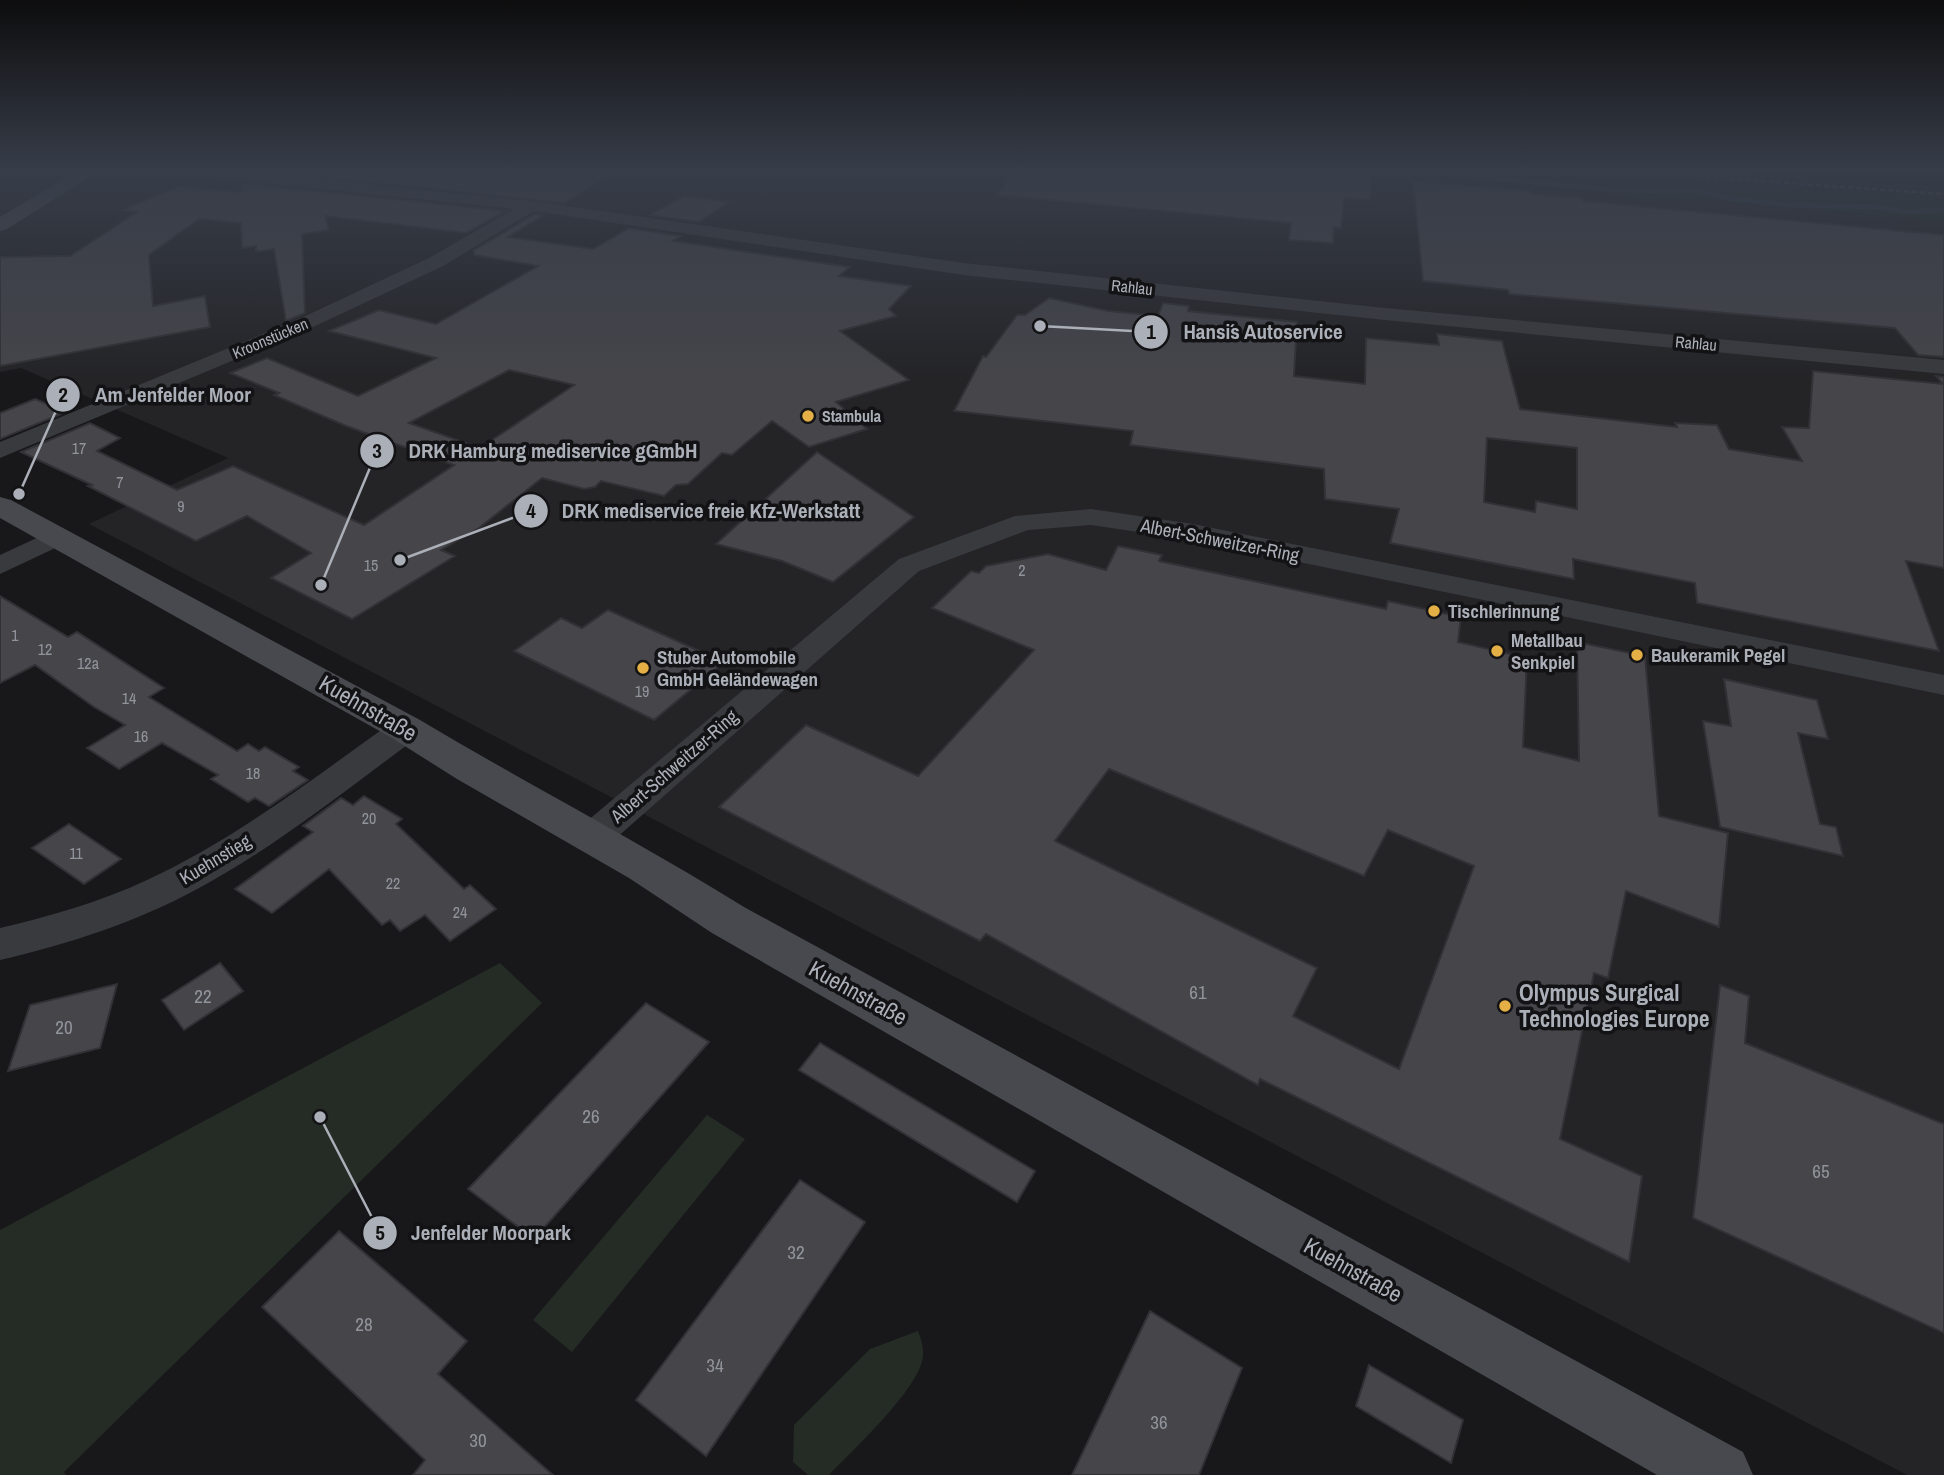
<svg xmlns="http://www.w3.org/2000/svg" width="1944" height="1475" font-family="'Archivo Narrow',sans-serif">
  <rect width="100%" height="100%" fill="#18181a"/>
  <g fill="#242427">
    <polygon points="0,171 1397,171 1414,175 1944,221 1944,1475 1907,1475 89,524 228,458 21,368 0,372"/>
    <polygon points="1563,171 1720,171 1944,187 1944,200"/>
  </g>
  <g fill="#242c25">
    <polygon points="1397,171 1563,171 1944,200 1944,221 1414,175"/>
    <polygon points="500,963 542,1003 64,1472 66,1475 0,1475 0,1230"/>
    <polygon points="707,1115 745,1139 572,1352 533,1320"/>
    <path d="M918,1331C921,1338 924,1349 923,1357C919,1389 852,1451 829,1475H808L793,1462L794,1425L870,1349Z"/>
  </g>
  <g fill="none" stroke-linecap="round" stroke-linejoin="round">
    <polyline stroke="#31383f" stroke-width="5" points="1420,171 1613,190 1698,191 1733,199 1788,205 1879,207 1905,212 1944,210"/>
  </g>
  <g fill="#45454a" stroke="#323236" stroke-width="2" fill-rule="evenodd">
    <polygon points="269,171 617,171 564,203"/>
    <polygon points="1014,171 1371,171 1370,200 1344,198 1341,228 1334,227 1333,243 1289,240 1291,223 997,195"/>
    <polygon points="1413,181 1531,191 1532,194 1582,198 1583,201 1944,235 1944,357 1918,355 1895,328 1509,294 1508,290 1423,281"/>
    <polygon points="241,183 506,211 466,233 325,216 329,230 302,234 305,313 286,321 274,249 256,252 256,246 242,248 241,223 199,219 149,255 153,306 205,296 210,327 0,366 0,257 70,256 137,212 122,210 179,186 241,192"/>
    <polygon points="684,196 729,202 699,222 650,215"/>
    <path d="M535,214L544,215L508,237L593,249L629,228L681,236L673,241L850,267L839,276L911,286L889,309L896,316L840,331L909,380L836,402L867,429L809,447L772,421L732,455L722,453L688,484L676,485L664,496L601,481L595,487L584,489L542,478L479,528L441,550L455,556L352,619L271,578L311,553L247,516L196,541L88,486L92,485L21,452L90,423L120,438L97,451L177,490L233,466L364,525L454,465L346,426L274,395L279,393L230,373L267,358L358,396L436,358L329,331L379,310L436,324L538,266L474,255V250ZM509,370L574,385L480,448L409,423Z"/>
    <path d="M1049,298L1109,311L1158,316L1163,303L1189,306L1188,311L1297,322L1294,376L1365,384L1366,338L1439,345L1437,334L1502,341L1520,409L1677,427L1675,423L1717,425L1729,449L1802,461L1782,427L1809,428L1813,371L1943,384L1936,376L1944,377V568L1906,561L1939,651L1697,603L1695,583L1573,559L1574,579L1390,543L1399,509L1325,499L1324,469L1130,445L1133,431L954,411L983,356L986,357L1017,315H1025ZM1487,438L1577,448V509L1536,501L1535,512L1484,502Z"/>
    <polygon points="35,399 66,412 0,439 0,413"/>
    <polygon points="817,452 914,517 833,582 782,561 716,544"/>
    <path d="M1118,546L1162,555L1159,561L1386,609L1388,601L1461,617L1458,642L1527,658L1523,747L1579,761L1577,642L1645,656L1659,816L1728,833L1719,927L1626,891L1608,978L1594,973L1560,1139L1642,1176L1629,1262L1260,1079L1258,1085L986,934L980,941L719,807L806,725L918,776L1034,650L932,608L971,571L979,573L986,566L1048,554L1106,570ZM1109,769L1364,876L1388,830L1474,866L1399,1069L1293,1016L1317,968L1055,841Z"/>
    <polygon points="0,596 68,637 77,632 164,688 149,697 237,751 248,744 259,751 265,747 299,767 293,771 308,780 269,806 255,798 248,802 211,779 218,775 162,743 119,769 87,748 125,725 94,707 35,665 0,683"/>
    <polygon points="608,610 724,662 654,720 514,651 561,618 582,628"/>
    <polygon points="1724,679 1817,700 1828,739 1798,733 1820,824 1836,827 1843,856 1720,827 1703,721 1731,726"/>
    <polygon points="364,796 402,819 396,824 464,889 470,885 496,909 450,941 425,915 400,931 390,920 382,925 329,869 272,913 235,889 313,832 303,826 341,798 353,805"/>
    <polygon points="69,824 121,859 84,884 32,848"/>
    <polygon points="220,963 243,991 184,1030 162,1000"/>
    <polygon points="117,984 100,1048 8,1071 30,1005"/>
    <polygon points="1720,985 1749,996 1745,1043 1944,1124 1944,1333 1693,1218"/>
    <polygon points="646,1003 709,1042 534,1239 468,1189"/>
    <polygon points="820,1043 1035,1171 1017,1202 799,1070"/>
    <polygon points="800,1180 865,1222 706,1456 636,1400"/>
    <polygon points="339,1231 467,1341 438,1374 553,1475 413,1475 425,1460 262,1307"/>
    <polygon points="1150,1311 1242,1368 1199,1475 1072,1475"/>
    <polygon points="1369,1365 1463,1420 1451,1463 1356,1406"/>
  </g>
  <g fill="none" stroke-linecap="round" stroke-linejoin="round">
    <g fill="#393a3e" fill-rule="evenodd">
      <polygon points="189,171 243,171 531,201 964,263 1385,308 1944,360 1944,374 1385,320 964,275 534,211 443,266 313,327 0,458 0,442 299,319 429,258 514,209 197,176"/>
      <polygon points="1091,509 1193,524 1944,675 1944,695 1193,540 1091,525 1028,530 919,571 606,847 593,851 580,847 575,837 580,827 899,559 1015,516"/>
      <polygon points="56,529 66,531 70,537 66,543 0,574 0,555"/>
      <path d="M406,718L418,721L422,729L418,737C347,789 277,846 199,888C137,922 69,944 0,960V928C51,916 100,902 147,880C236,839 315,777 394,721Z"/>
    </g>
    <g fill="#47494e" fill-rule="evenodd">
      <polygon points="77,171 99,171 7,229 0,231 0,217"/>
      <path d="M0,497L11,500L420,720C527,784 638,841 744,907L1743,1452L1753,1475H1657L712,933L629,878L457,779L392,738L0,518Z"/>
    </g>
    <polyline stroke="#525459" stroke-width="2.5" stroke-dasharray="4.5 3.5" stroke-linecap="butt" points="1617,171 1944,194"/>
  </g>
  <linearGradient id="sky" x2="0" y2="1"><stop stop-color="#0d0d0e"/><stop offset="0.45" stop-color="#373d49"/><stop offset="1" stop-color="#373d49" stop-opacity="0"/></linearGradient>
  <rect width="1944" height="378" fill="url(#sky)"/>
  <g fill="#e4b046" stroke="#131315" stroke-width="2.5">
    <circle cx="808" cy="416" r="7"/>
    <circle cx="1434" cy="611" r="7"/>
    <circle cx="1497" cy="651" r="7"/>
    <circle cx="1637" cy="655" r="7"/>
    <circle cx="643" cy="668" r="7"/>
    <circle cx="1505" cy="1006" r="7"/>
  </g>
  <g text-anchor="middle" stroke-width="7" stroke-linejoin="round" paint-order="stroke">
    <g font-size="16" fill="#abafb8" stroke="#131315">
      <text transform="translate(1132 287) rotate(6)" y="6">Rahlau</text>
      <text transform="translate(270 338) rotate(-23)" y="6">Kroonstücken</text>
      <text transform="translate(1696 343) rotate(5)" y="6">Rahlau</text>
    </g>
    <g font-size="16" font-weight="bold" fill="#abafb8" stroke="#131315" text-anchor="start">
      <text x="822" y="422">Stambula</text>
    </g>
    <g font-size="16" fill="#92949c">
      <text x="79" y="454">17</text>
      <text x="120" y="488">7</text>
      <text x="181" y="512">9</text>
      <text x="371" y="571">15</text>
      <text x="1022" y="576">2</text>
      <text x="15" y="641">1</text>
      <text x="45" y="655">12</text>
      <text x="88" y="669">12a</text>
      <text x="642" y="697">19</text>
      <text x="129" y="704">14</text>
      <text x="141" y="742">16</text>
      <text x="253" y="779">18</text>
      <text x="369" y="824">20</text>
      <text x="76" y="859">11</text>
      <text x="393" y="889">22</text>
      <text x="460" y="918">24</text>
    </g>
    <g font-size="19" fill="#abafb8" stroke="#131315">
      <text transform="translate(1220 540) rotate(11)" y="7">Albert-Schweitzer-Ring</text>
      <text transform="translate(674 766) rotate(-41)" y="7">Albert-Schweitzer-Ring</text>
      <text transform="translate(215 859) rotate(-31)" y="7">Kuehnstieg</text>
    </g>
    <g font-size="19" font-weight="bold" fill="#abafb8" stroke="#131315" text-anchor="start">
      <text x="1448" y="618">Tischlerinnung</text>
      <text x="1511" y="647">Metallbau<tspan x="1511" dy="22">Senkpiel</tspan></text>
      <text x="1651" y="662">Baukeramik Pegel</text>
      <text x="657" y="664">Stuber Automobile<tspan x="657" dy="22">GmbH Geländewagen</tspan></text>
    </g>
    <g font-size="19" fill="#92949c">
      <text x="1198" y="999">61</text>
      <text x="203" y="1003">22</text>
      <text x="64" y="1034">20</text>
      <text x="591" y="1123">26</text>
      <text x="1821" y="1178">65</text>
      <text x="796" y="1259">32</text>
      <text x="364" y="1331">28</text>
      <text x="715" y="1372">34</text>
      <text x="1159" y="1429">36</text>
      <text x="478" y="1447">30</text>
    </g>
    <g font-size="23" fill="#abafb8" stroke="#131315">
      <text transform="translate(368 708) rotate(30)" y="8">Kuehnstraße</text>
      <text transform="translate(858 993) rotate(29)" y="8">Kuehnstraße</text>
      <text transform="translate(1353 1270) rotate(29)" y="8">Kuehnstraße</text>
    </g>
    <g font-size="23" font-weight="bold" fill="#abafb8" stroke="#131315" text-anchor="start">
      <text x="1519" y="1001">Olympus Surgical<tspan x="1519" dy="26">Technologies Europe</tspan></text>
    </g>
  </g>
  <path fill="none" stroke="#abafb8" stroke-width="2.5" d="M1040 326L1151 332M19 494L63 395M321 585L377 451M400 560L531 511M320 1117L380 1233"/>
  <g fill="#abafb8" stroke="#131315" stroke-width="2.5">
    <circle cx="1040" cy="326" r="7"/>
    <circle cx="19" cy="494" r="7"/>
    <circle cx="321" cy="585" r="7"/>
    <circle cx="400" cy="560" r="7"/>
    <circle cx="320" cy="1117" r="7"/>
    <circle cx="1151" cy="332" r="18"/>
    <circle cx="63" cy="395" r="18"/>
    <circle cx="377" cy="451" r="18"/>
    <circle cx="531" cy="511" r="18"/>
    <circle cx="380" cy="1233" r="18"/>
  </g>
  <g font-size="21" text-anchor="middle" font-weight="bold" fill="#111">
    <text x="1151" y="339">1</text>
    <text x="63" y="402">2</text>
    <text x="377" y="458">3</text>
    <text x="531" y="518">4</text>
    <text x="380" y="1240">5</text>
  </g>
  <g font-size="21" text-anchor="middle" font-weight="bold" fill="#abafb8" stroke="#131315" stroke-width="7" stroke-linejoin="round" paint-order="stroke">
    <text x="1263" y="339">Hansi´s Autoservice</text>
    <text x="173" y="402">Am Jenfelder Moor</text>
    <text x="553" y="458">DRK Hamburg mediservice gGmbH</text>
    <text x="711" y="518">DRK mediservice freie Kfz-Werkstatt</text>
    <text x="491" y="1240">Jenfelder Moorpark</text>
  </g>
</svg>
